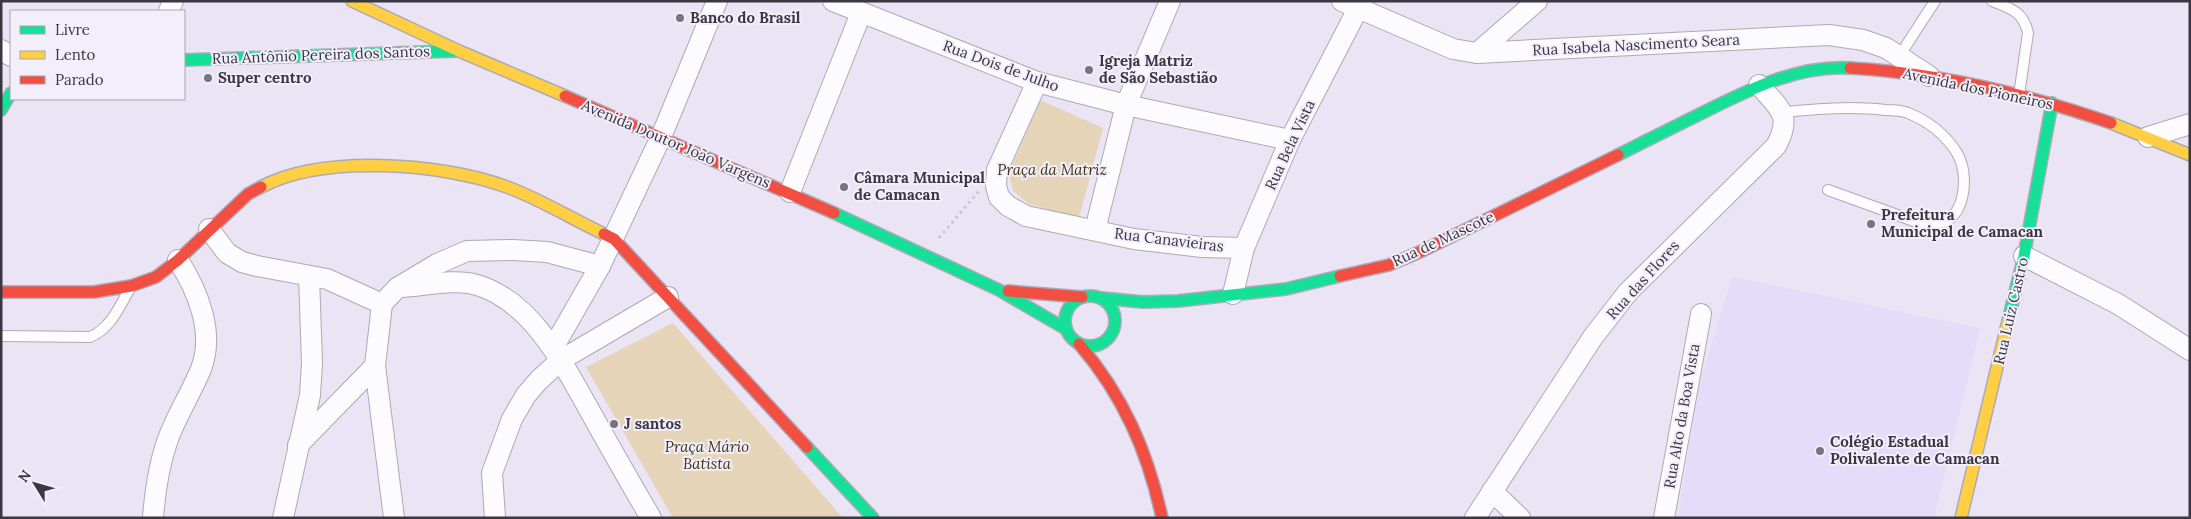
<svg xmlns="http://www.w3.org/2000/svg" width="2191" height="519" font-family="Lora,serif">
  <rect width="100%" height="100%" fill="#eae4f5"/>
  <polygon fill="#e4dcf8" points="1732,277 1980,328 1934,518 1678,518 1699,385"/>
  <g fill="#e5d4b8">
    <polygon points="1040,100 1103,128 1079,218 1029,204 1013,191 1009,173"/>
    <polygon points="673,323 843,518 673,518 586,367"/>
  </g>
  <g fill="none" stroke-linecap="round" stroke-linejoin="round">
    <defs>
      <g id="lane">
        <path d="M1992,1C2011,9 2023,11 2028,33L2019,95"/>
        <polyline points="1900,55 1935,1"/>
        <path d="M1783,112C1817,109 1851,106 1885,110C1893,110 1901,110 1908,113C1928,121 1945,134 1957,153C1968,172 1967,210 1945,222C1938,225 1930,224 1922,224L1828,190"/>
        <path d="M1,336L90,337C110,329 119,308 129,290"/>
      </g>
      <g id="street">
        <polyline points="833,1 1037,82 1126,105 1290,140"/>
        <polyline points="1342,1 1453,49 1477,53 1829,35 1863,40 1886,48 1929,76"/>
        <polyline points="169,11 173,1"/>
        <polyline points="1,50 11,56"/>
        <polyline points="1477,53 1537,1"/>
        <polyline points="1037,82 997,170 996,186 999,197 1008,206 1026,216 1134,239 1202,247 1244,248"/>
        <polyline points="2148,137 2190,124"/>
        <polyline points="790,192 861,13"/>
        <polyline points="209,229 227,253 242,262 257,266 327,279 382,304"/>
        <polyline points="1095,230 1126,105 1170,1"/>
        <polyline points="2024,256 2118,304 2190,350"/>
        <path d="M401,287C424,286 454,278 477,285C535,302 568,373 596,422C614,454 632,486 651,518"/>
        <polyline points="1233,294 1244,248 1290,140 1362,1"/>
        <polyline points="553,348 600,266"/>
        <polyline points="298,445 375,366"/>
        <polyline points="1492,491 1520,518"/>
        <path d="M153,518C155,491 159,464 168,439C177,415 191,393 201,369C215,333 198,291 178,260"/>
        <polyline points="283,518 310,395 312,363 309,276"/>
        <polyline points="394,518 375,366 382,304 397,288 437,264 467,251 513,250 547,252 600,266 661,137 717,1"/>
        <polyline points="495,518 492,473 512,419 526,395 539,380 561,360 668,297"/>
        <path d="M1475,518L1593,337L1628,292L1776,146C1793,115 1779,108 1759,85"/>
        <polyline points="1664,518 1701,314"/>
      </g>
      <g id="fast">
        <polyline points="184,60 455,51"/>
        <polyline points="1,110 11,93"/>
        <path d="M1618,155C1647,140 1676,126 1704,112C1750,89 1798,65 1850,68"/>
        <polyline points="834,213 999,290 1066,329"/>
        <circle cx="1090" cy="321" r="25"/>
        <polyline points="1101,298 1143,302 1178,301 1286,289 1340,276"/>
        <polyline points="2008,321 2024,256 2052,103"/>
        <polyline points="807,447 873,518"/>
      </g>
      <g id="slow">
        <polyline points="352,1 459,51 565,96"/>
        <polyline points="2111,123 2190,155"/>
        <path d="M261,187C323,154 442,163 507,187C540,199 572,219 604,234"/>
        <polyline points="1961,518 2008,321"/>
      </g>
      <g id="jam">
        <path d="M1850,68C1938,73 2027,94 2111,123"/>
        <polyline points="565,96 834,213"/>
        <polyline points="604,234 614,239 807,447"/>
        <polyline points="1340,276 1389,265 1422,251 1618,155"/>
        <polyline points="1008,291 1082,297"/>
        <polyline points="1,292 94,292 131,286 156,277 178,260 248,194 261,187"/>
        <path d="M1079,344C1123,395 1148,452 1162,518"/>
      </g>
    </defs>
    <use href="#lane" stroke="#ada9b5" stroke-width="12"/>
    <use href="#street" stroke="#ada9b5" stroke-width="22"/>
    <use href="#fast" stroke="#ada9b5" stroke-width="14"/>
    <use href="#slow" stroke="#ada9b5" stroke-width="14"/>
    <use href="#jam" stroke="#ada9b5" stroke-width="14"/>
    <polyline stroke="#c9c7ce" stroke-width="3" stroke-dasharray="2.5 4" stroke-linecap="butt" points="939,238 979,191"/>
    <use href="#lane" stroke="#fcfbfe" stroke-width="10"/>
    <use href="#street" stroke="#fcfbfe" stroke-width="20"/>
    <use href="#fast" stroke="#16e098" stroke-width="11"/>
    <use href="#slow" stroke="#ffcf43" stroke-width="11"/>
    <use href="#jam" stroke="#f24e42" stroke-width="11"/>
  </g>
  <g fill="#787381" stroke="#f2eefa" stroke-width="2">
    <circle cx="680" cy="18" r="5"/>
    <circle cx="1089" cy="70" r="5"/>
    <circle cx="208" cy="78" r="5"/>
    <circle cx="844" cy="187" r="5"/>
    <circle cx="1871" cy="224" r="5"/>
    <circle cx="614" cy="424" r="5"/>
    <circle cx="1820" cy="451" r="5"/>
  </g>
  <g text-anchor="middle" stroke-width="4" stroke-linejoin="round" paint-order="stroke">
    <g font-size="15" font-weight="bold" fill="#3a3642" stroke="#f2eefa" text-anchor="start">
      <text x="690" y="23">Banco do Brasil</text>
      <text x="1099" y="66">Igreja Matriz<tspan x="1099" dy="17">de São Sebastião</tspan></text>
      <text x="218" y="83">Super centro</text>
      <text x="854" y="183">Câmara Municipal<tspan x="854" dy="17">de Camacan</tspan></text>
      <text x="1881" y="220">Prefeitura<tspan x="1881" dy="17">Municipal de Camacan</tspan></text>
      <text x="624" y="429">J santos</text>
      <text x="1830" y="447">Colégio Estadual<tspan x="1830" dy="17">Polivalente de Camacan</tspan></text>
    </g>
    <g font-size="15" fill="#3a3642" stroke="#f2eefa">
      <text transform="translate(1636 45) rotate(-3)" y="5">Rua Isabela Nascimento Seara</text>
      <text transform="translate(321 55) rotate(-2)" y="5">Rua Antônio Pereira dos Santos</text>
      <text transform="translate(1001 66) rotate(20)" y="5">Rua Dois de Julho</text>
      <text transform="translate(1978 89) rotate(12)" y="5">Avenida dos Pioneiros</text>
      <text transform="translate(676 144) rotate(23)" y="5">Avenida Doutor João Vargens</text>
      <text transform="translate(1290 145) rotate(-65)" y="5">Rua Bela Vista</text>
      <text transform="translate(1443 239) rotate(-25)" y="5">Rua de Mascote</text>
      <text transform="translate(1169 240) rotate(7)" y="5">Rua Canavieiras</text>
      <text transform="translate(1643 280) rotate(-48)" y="5">Rua das Flores</text>
      <text transform="translate(2011 311) rotate(-77)" y="5">Rua Luiz Castro</text>
      <text transform="translate(1682 416) rotate(-80)" y="5">Rua Alto da Boa Vista</text>
    </g>
    <g font-size="15" font-style="italic" fill="#403414" stroke="#f2eefa">
      <text x="1052" y="175">Praça da Matriz</text>
      <text x="707" y="452">Praça Mário<tspan x="707" dy="17">Batista</tspan></text>
    </g>
  </g>
  <rect width="2191" height="519" fill="none" stroke="#3a3642" stroke-width="5"/>
  <rect x="10" y="10" width="175" height="90" fill="#f2eefa" stroke="#a8a4b0"/>
  <rect x="20" y="26" width="25" height="8" fill="#16e098" stroke="#a8a4b0"/>
  <text x="55" y="35" font-size="15" fill="#3a3642">Livre</text>
  <rect x="20" y="51" width="25" height="8" fill="#ffcf43" stroke="#a8a4b0"/>
  <text x="55" y="60" font-size="15" fill="#3a3642">Lento</text>
  <rect x="20" y="76" width="25" height="8" fill="#f24e42" stroke="#a8a4b0"/>
  <text x="55" y="85" font-size="15" fill="#3a3642">Parado</text>
  <g transform="translate(35 484) rotate(307)" stroke="#f2eefa" stroke-width="4" paint-order="stroke">
  <path d="M0-4L9 19L0 12L-9 19Z" fill="#3a3642"/>
  <text y="-8" font-size="14" font-weight="bold" text-anchor="middle" fill="#3a3642">N</text>
  </g>
</svg>
